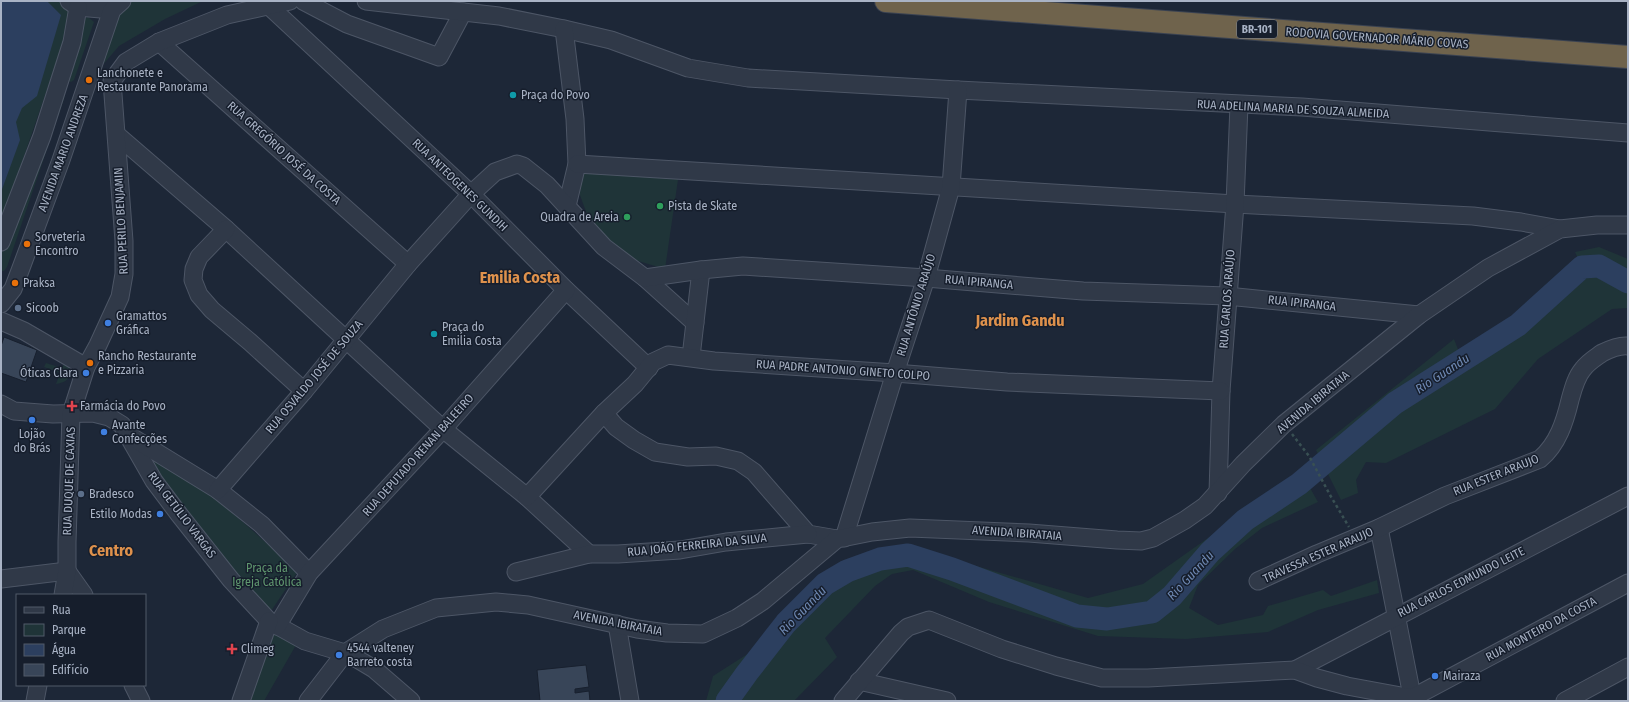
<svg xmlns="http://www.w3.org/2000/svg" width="1629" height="702" font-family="'Fira Sans Condensed',sans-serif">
  <rect width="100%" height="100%" fill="#1d2737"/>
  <g fill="#1f3438">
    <polygon points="1,1 63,1 72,17 1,223"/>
    <polygon points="126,1 203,1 165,19 119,46 100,68 106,39"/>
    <polygon points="88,17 94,22 74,80 71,82 66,80 82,19"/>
    <polygon points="63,90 65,93 64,99 7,267 4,271 1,271 1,249"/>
    <polygon points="587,165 679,173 665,269 635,260 594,233 578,190 580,175"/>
    <polygon points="1599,247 1628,259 1628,308 1612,309 1538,359 1495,409 1386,463 1366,462 1356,480 1358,493 1341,500 1316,450 1454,339 1462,360 1518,325 1582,267 1575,252"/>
    <path d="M66,358C74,371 72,382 56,384L60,373L44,367L46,363L62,368Z"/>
    <polygon points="129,444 208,491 298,571 269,614"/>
    <polygon points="1301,472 1318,502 1262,528 1235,549 1198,585 1189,608 1218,625 1263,615 1268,606 1323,590 1331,596 1377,580 1379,593 1318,610 1268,632 1186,639 1098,636 989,602 913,570 892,574 875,586 825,638 837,657 794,701 706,701 713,676 760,646 795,606 829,574 858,559 910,547 1088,598 1143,584"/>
    <polygon points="270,629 296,645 264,701 243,701"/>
  </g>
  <polygon fill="#2c3f5f" points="1,1 47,1 61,15 37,96 22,108 16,122 20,140 1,192"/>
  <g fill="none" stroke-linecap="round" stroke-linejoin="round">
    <polyline stroke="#2c3f5f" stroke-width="23" points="727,701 747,673 786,623 825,584 847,571 880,559 908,555 952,569 1077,616 1107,619 1152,612 1172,596 1210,552 1245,520 1299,484 1395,403 1518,325 1582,267 1599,266 1628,282"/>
  </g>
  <g fill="#384558" stroke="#18202e">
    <polygon points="4,337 37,350 26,382 1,373 1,346"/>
    <polygon points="586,665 589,687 575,689 575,693 589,691 590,701 540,701 537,670"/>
  </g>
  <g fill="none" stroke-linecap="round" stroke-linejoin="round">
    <defs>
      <g id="minor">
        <polyline points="69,1 78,7 112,10"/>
        <polyline points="303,1 347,24 439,57 463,12"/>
        <polyline points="366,1 499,16 564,29 611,40 688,68 748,78 958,90 1302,107 1628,133"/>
        <polyline points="268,5 471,194 566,290 649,368"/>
        <polyline points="564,29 575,119 577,164 567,206"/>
        <polyline points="159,42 408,264"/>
        <polyline points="117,135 226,229 443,429 527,497 589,554"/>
        <polyline points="577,164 1235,204 1473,216 1521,222 1560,229"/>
        <polyline points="226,229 199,257 194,269 193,280 199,295 212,310 250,342 304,391"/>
        <polyline points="1,242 42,136 72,42 78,7"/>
        <polyline points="645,278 695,323"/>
        <polyline points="1,304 13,289 21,268 61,160 112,10 122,1"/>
        <polyline points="1,321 24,331 86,367"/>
        <polyline points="691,357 701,270"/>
        <polyline points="1,404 14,411 53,414 93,413 109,417 122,425 154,481 178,513 231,580 269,621 305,641 345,653 359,660 374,669 411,701"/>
        <polyline points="604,413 616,427 634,440 655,452 688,457 716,456 738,461 754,472 808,534 837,539"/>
        <polyline points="130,436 218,490 262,525 309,573"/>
        <polyline points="218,490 304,391 408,264 471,194 495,172 517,164 523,166 547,185 604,247 645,278 701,270 743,266 926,278 1083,291 1227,296 1419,315"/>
        <polyline points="1218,493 1221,391 1235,204 1239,105"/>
        <polyline points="527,497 604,413 635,384 653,362 668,355 714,361 895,373 1007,382 1221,391"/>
        <polyline points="1379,528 1413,701"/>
        <polyline points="844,538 895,373 926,278 951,187 958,90"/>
        <polyline points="67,571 84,595"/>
        <polyline points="516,572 589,554 618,554 680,550 726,542 808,534"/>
        <polyline points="1,579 67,571"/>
        <path d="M1258,581L1317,554L1379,528L1445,496L1540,459C1558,444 1565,421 1570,400C1573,389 1576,377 1583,369C1588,362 1595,358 1602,353C1610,349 1619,345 1628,346"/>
        <polyline points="63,595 67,571 67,542 71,414 86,367 98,345 120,297 124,274 124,241 112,81 126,62 159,42 227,15 290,1"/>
        <polyline points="617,624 630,701"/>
        <polyline points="277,626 309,573 443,429 566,290"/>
        <polyline points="1295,670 1628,496"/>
        <polyline points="859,681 947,701"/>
        <polyline points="133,685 141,701"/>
        <polyline points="35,701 38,685"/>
        <polyline points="241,701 269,621"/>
        <polyline points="308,701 345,653 383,629 436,608 496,602 528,605 637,629 667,633 703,634 737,618 763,601 837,539 872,532 910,528 1029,533 1117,540 1141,541 1153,538 1185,520 1205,506 1243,464 1284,424 1419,315 1488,268 1560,229 1597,225 1628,225"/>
        <polyline points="843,701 901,633 908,627 929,620 1002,649 1056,666 1102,678 1148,678 1295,670 1317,678 1347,686 1412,698 1628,583"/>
        <polyline points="1565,701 1628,667"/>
      </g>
      <polyline id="highway" points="886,1 1628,57"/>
    </defs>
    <use href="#minor" stroke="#4d5666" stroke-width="19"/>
    <use href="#highway" stroke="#3b4352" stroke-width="24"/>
    <polyline stroke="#395053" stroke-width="2.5" stroke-dasharray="3 3" stroke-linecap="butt" points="1292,434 1309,456 1330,495 1349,527"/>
    <use href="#minor" stroke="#303948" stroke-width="17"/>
    <use href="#highway" stroke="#6f634c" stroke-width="22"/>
  </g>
  <g fill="#e8710a" stroke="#161e2c" stroke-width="1.5">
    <circle cx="89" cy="80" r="4"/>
    <circle cx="27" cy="244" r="4"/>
    <circle cx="15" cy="283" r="4"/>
    <circle cx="90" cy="363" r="4"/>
  </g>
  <g fill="#0f9aa8" stroke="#161e2c" stroke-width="1.5">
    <circle cx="513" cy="95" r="4"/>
    <circle cx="434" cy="334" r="4"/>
  </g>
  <g fill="#2e9e5b" stroke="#161e2c" stroke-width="1.5">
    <circle cx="660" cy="206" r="4"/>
    <circle cx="627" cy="217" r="4"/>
  </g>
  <g fill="#5c6f8a" stroke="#161e2c" stroke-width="1.5">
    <circle cx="18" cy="308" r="4"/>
    <circle cx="81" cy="494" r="4"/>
  </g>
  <g fill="#3f7fe0" stroke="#161e2c" stroke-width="1.5">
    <circle cx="108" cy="323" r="4"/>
    <circle cx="86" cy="373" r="4"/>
    <circle cx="32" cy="420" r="4"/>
    <circle cx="104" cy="432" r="4"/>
    <circle cx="160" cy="514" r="4"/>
    <circle cx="339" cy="655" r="4"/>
    <circle cx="1435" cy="676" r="4"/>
  </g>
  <g fill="#e0444e" stroke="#161e2c" stroke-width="1.5">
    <path d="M70 400h4v4h4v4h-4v4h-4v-4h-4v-4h4z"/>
    <path d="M230 643h4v4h4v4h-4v4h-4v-4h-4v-4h4z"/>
  </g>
  <g text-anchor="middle" stroke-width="3" stroke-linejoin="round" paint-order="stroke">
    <rect fill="#161e2c" stroke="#7d8697" stroke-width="1" x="1237" y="20" width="40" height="18" rx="3"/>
    <g font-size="11" font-weight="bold" fill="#a9b3c5">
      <text x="1257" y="33">BR-101</text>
    </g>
    <g font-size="12" fill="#a9b3c5" stroke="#161e2c">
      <text transform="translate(1377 38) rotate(4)" y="4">RODOVIA GOVERNADOR MÁRIO COVAS</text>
      <text transform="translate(1293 109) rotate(3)" y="4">RUA ADELINA MARIA DE SOUZA ALMEIDA</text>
      <text transform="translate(63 153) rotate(-70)" y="4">AVENIDA MARIO ANDREZA</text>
      <text transform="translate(284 153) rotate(42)" y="4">RUA GREGÓRIO JOSÉ DA COSTA</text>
      <text transform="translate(460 185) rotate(44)" y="4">RUA ANTEOGENES GUNDIH</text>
      <text transform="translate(121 221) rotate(-93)" y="4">RUA PERILO BENJAMIN</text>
      <text transform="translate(979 282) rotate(5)" y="4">RUA IPIRANGA</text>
      <text transform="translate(1227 299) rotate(-86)" y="4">RUA CARLOS ARAÚJO</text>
      <text transform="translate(1302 303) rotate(6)" y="4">RUA IPIRANGA</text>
      <text transform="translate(916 305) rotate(-73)" y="4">RUA ANTÔNIO ARAÚJO</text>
      <text transform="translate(843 370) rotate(4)" y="4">RUA PADRE ANTONIO GINETO COLPO</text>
      <text transform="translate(314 377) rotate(-50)" y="4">RUA OSVALDO JOSÉ DE SOUZA</text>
      <text transform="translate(1313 402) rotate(-40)" y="4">AVENIDA IBIRATAIA</text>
      <text transform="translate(418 455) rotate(-48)" y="4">RUA DEPUTADO RENAN BALEEIRO</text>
      <text transform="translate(1496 475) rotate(-22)" y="4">RUA ESTER ARAUJO</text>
      <text transform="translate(69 481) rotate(-88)" y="4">RUA DUQUE DE CAXIAS</text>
      <text transform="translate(182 515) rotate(53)" y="4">RUA GETÚLIO VARGAS</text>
      <text transform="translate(1017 533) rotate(4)" y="4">AVENIDA IBIRATAIA</text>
      <text transform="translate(697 545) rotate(-6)" y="4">RUA JOÃO FERREIRA DA SILVA</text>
      <text transform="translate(1318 555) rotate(-24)" y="4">TRAVESSA ESTER ARAUJO</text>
      <text transform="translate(1461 582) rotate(-27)" y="4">RUA CARLOS EDMUNDO LEITE</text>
      <text transform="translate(618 623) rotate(11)" y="4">AVENIDA IBIRATAIA</text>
      <text transform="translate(1541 629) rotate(-28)" y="4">RUA MONTEIRO DA COSTA</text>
    </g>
    <g font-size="12" fill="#a9b3c5" stroke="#161e2c" text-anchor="start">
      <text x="97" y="77">Lanchonete e<tspan x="97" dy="14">Restaurante Panorama</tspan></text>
      <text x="521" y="99">Praça do Povo</text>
      <text x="668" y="210">Pista de Skate</text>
      <text x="619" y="221" text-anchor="end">Quadra de Areia</text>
      <text x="35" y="241">Sorveteria<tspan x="35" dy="14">Encontro</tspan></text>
      <text x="23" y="287">Praksa</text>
      <text x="26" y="312">Sicoob</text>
      <text x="116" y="320">Gramattos<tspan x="116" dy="14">Gráfica</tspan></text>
      <text x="442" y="331">Praça do<tspan x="442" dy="14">Emilia Costa</tspan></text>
      <text x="98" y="360">Rancho Restaurante<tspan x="98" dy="14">e Pizzaria</tspan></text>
      <text x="78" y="377" text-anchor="end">Óticas Clara</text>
      <text x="80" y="410">Farmácia do Povo</text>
      <text x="112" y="429">Avante<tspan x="112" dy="14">Confecções</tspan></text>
      <text x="32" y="438" text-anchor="middle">Lojão<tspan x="32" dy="14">do Brás</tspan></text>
      <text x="89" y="498">Bradesco</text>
      <text x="152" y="518" text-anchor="end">Estilo Modas</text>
      <text x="347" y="652">4544 valteney<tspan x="347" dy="14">Barreto costa</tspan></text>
      <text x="241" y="653">Climeg</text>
      <text x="1443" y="680">Mairaza</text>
    </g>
    <g font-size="12" fill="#60976f" stroke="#161e2c">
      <text x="267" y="572">Praça da<tspan x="267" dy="14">Igreja Católica</tspan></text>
    </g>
    <g font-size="13" font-style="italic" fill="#6e88b2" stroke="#161e2c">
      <text transform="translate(1442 373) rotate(-33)" y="5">Rio Guandu</text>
      <text transform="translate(1190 575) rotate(-47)" y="5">Rio Guandu</text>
      <text transform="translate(802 610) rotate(-46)" y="5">Rio Guandu</text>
    </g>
    <g font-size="16" font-weight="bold" fill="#de914c" stroke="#161e2c">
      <text x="520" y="283">Emilia Costa</text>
      <text x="1020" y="326">Jardim Gandu</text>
      <text x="111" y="556">Centro</text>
    </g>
  </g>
  <rect width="1629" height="702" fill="none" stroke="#a9b3c5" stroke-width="4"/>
  <rect x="16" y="594" width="130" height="92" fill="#161e2c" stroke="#515a69"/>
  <rect x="24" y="607" width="20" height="6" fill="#303948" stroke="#515a69"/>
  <text x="52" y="614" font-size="12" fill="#a9b3c5">Rua</text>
  <rect x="24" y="624" width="20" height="12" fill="#1f3438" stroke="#515a69"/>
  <text x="52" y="634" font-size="12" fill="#a9b3c5">Parque</text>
  <rect x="24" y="644" width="20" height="12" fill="#2c3f5f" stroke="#515a69"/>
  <text x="52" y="654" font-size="12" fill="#a9b3c5">Água</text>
  <rect x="24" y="664" width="20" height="12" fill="#384558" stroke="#515a69"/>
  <text x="52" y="674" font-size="12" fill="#a9b3c5">Edifício</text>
</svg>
